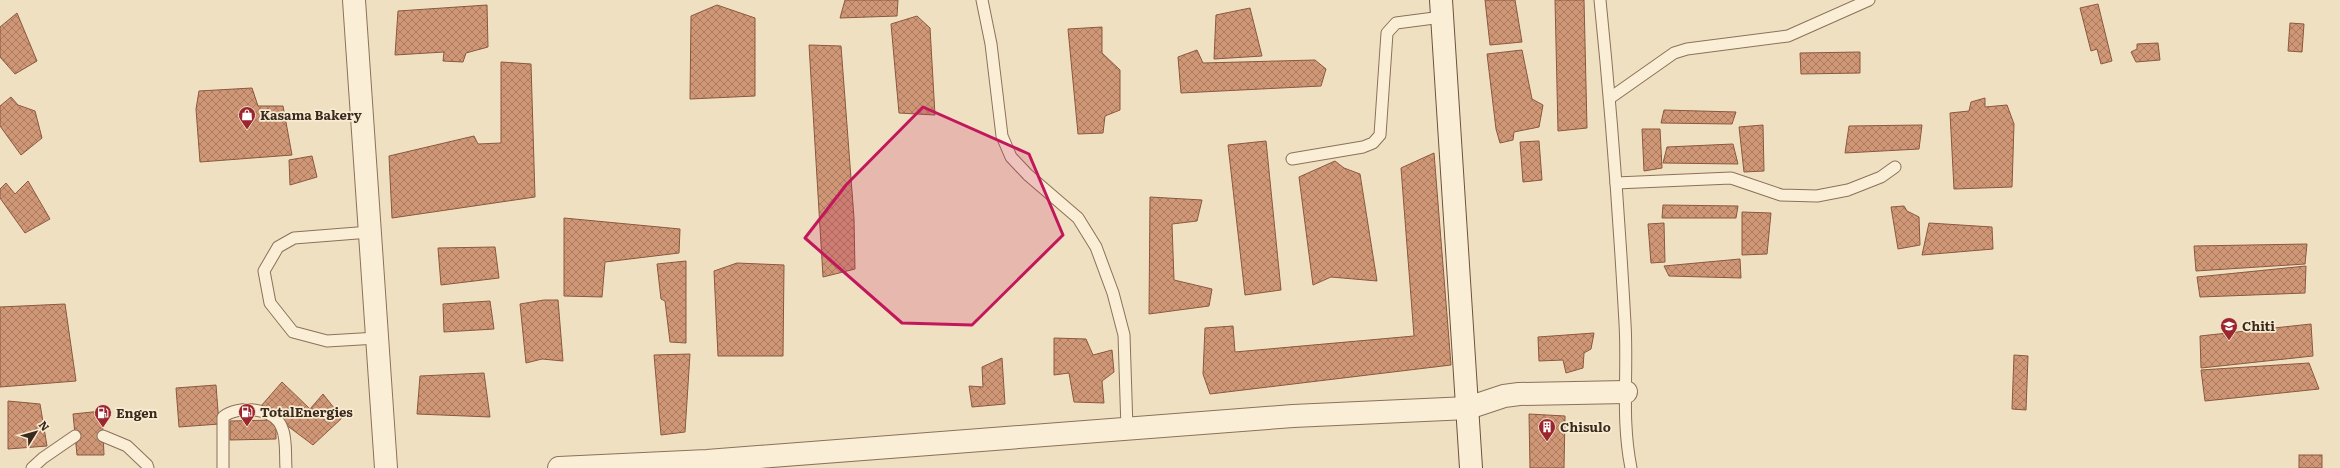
<svg xmlns="http://www.w3.org/2000/svg" width="2340" height="468" font-family="Literata,serif">
  <defs>
    <pattern id="building-cross-hatch" width="8" height="8" patternUnits="userSpaceOnUse"><rect width="8" height="8" fill="#d09777"/><path d="M0 0l8 8M0 8l8-8" fill="none" stroke="#aa7b61"/></pattern>
  </defs>
  <rect width="100%" height="100%" fill="#f0e0c2"/>
  <g fill="url(#building-cross-hatch)" stroke="#8b583d">
    <polygon points="845,0 898,0 897,16 840,18"/>
    <polygon points="1485,0 1515,0 1522,42 1490,45"/>
    <polygon points="1555,0 1584,0 1587,128 1558,131"/>
    <polygon points="2098,4 2112,61 2101,64 2097,49 2091,51 2080,8"/>
    <polygon points="487,5 488,47 466,53 463,62 443,61 444,52 395,55 398,11"/>
    <polygon points="717,5 755,18 755,96 690,99 691,16"/>
    <polygon points="1250,8 1262,56 1214,59 1216,15"/>
    <polygon points="17,13 37,61 15,74 0,57 0,27"/>
    <polygon points="917,16 930,28 935,115 899,113 891,24"/>
    <polygon points="2290,23 2304,24 2302,52 2288,51"/>
    <polygon points="1102,27 1102,53 1120,70 1120,110 1105,116 1103,133 1078,134 1068,29"/>
    <polygon points="2158,43 2160,60 2136,62 2131,52 2137,49 2137,44"/>
    <polygon points="809,45 841,46 854,218 855,269 823,277"/>
    <polygon points="1197,50 1203,63 1315,60 1326,69 1321,86 1181,93 1178,57"/>
    <polygon points="1522,50 1532,99 1543,105 1539,127 1514,132 1513,140 1500,143 1496,129 1487,54"/>
    <polygon points="1860,52 1860,73 1801,74 1800,53"/>
    <polygon points="501,62 531,64 535,197 392,218 389,156 474,136 478,144 501,143"/>
    <polygon points="252,88 258,106 283,106 292,155 200,162 196,109 199,91"/>
    <polygon points="11,97 18,105 35,111 42,138 21,155 0,126 0,106"/>
    <polygon points="1985,98 1985,107 2007,105 2014,124 2012,187 1954,189 1950,113 1969,111 1971,102"/>
    <polygon points="1664,110 1736,112 1732,124 1661,123"/>
    <polygon points="1763,125 1764,171 1744,172 1739,127"/>
    <polygon points="1922,125 1919,149 1845,153 1849,126"/>
    <polygon points="1642,129 1660,129 1662,168 1644,171"/>
    <polygon points="1266,141 1281,290 1245,295 1228,145"/>
    <polygon points="1539,141 1542,180 1523,182 1520,142"/>
    <polygon points="1733,144 1738,164 1663,163 1667,147"/>
    <polygon points="1434,153 1451,365 1210,394 1203,374 1205,328 1233,326 1235,352 1414,336 1401,168"/>
    <polygon points="312,156 317,177 290,185 289,160"/>
    <polygon points="1335,161 1344,168 1360,174 1377,281 1331,277 1313,285 1299,177"/>
    <polygon points="28,181 50,219 25,233 0,198 0,189 6,183 15,194"/>
    <polygon points="1150,197 1202,200 1197,221 1172,224 1174,280 1212,289 1209,306 1149,314"/>
    <polygon points="1663,205 1738,206 1736,218 1662,218"/>
    <polygon points="1904,206 1907,211 1919,217 1920,245 1898,249 1891,207"/>
    <polygon points="1742,212 1771,213 1767,254 1742,255"/>
    <polygon points="564,218 680,229 679,253 605,262 602,297 564,296"/>
    <polygon points="1664,223 1665,262 1651,263 1648,224"/>
    <polygon points="1929,223 1992,227 1993,249 1922,255"/>
    <polygon points="2307,244 2305,264 2196,271 2194,246"/>
    <polygon points="495,247 499,278 441,285 438,248"/>
    <polygon points="1740,259 1741,278 1669,276 1664,266"/>
    <polygon points="686,261 686,343 670,342 665,301 661,299 657,264"/>
    <polygon points="737,263 784,265 783,356 718,356 714,271"/>
    <polygon points="2306,266 2305,293 2200,297 2197,277"/>
    <polygon points="544,300 558,300 563,361 542,359 526,363 520,304"/>
    <polygon points="490,301 494,329 444,332 443,304"/>
    <polygon points="65,304 76,381 0,387 0,307"/>
    <polygon points="2311,324 2313,356 2201,368 2200,336"/>
    <polygon points="1594,333 1591,349 1584,353 1583,368 1566,373 1563,360 1539,361 1538,337"/>
    <polygon points="1054,338 1086,339 1093,355 1112,350 1114,372 1102,381 1104,403 1074,402 1069,373 1054,375"/>
    <polygon points="690,354 685,432 661,435 654,355"/>
    <polygon points="2014,355 2028,356 2026,410 2012,409"/>
    <polygon points="1002,358 1005,404 972,407 969,386 983,387 982,367"/>
    <polygon points="2309,363 2319,389 2205,401 2201,370"/>
    <polygon points="484,373 490,417 417,414 420,376"/>
    <polygon points="282,382 310,409 323,394 342,418 313,445 261,406"/>
    <polygon points="216,385 219,424 179,427 176,388"/>
    <polygon points="8,401 40,404 47,446 8,449"/>
    <polygon points="102,411 104,455 77,455 73,414"/>
    <polygon points="1529,414 1565,416 1564,468 1530,468"/>
    <polygon points="276,420 276,439 230,440 230,421"/>
    <rect x="2299" y="455" width="23" height="13"/>
  </g>
  <g fill="none" stroke-linecap="round" stroke-linejoin="round">
    <defs>
      <g id="lane">
        <polyline points="982,0 991,44 1002,136 1011,157 1028,175 1078,218 1096,247 1113,293 1124,335 1127,429"/>
        <path d="M1600,0C1611,108 1619,215 1625,323C1628,373 1621,418 1631,468"/>
        <polyline points="1610,98 1674,53 1687,49 1788,36 1869,0"/>
        <polyline points="1292,159 1363,147 1373,143 1380,135 1387,33 1396,23 1442,17"/>
        <polyline points="1616,183 1731,178 1781,195 1817,196 1848,190 1881,177 1895,167"/>
        <polyline points="370,232 294,238 278,247 264,271 270,303 293,332 327,341 377,338"/>
        <polyline points="103,436 127,446 147,465 148,468"/>
        <polyline points="32,468 43,458 75,436"/>
        <path d="M223,468V417C238,405 274,407 282,428C287,439 285,456 286,468"/>
      </g>
      <g id="street">
        <polyline points="354,0 386,468"/>
        <polyline points="559,468 707,461 1293,416 1468,408 1504,396 1519,394 1626,392"/>
      </g>
      <polyline id="secondary" points="1441,0 1471,468"/>
    </defs>
    <use href="#lane" stroke="#8b7159" stroke-width="13"/>
    <use href="#street" stroke="#8b7159" stroke-width="24"/>
    <use href="#secondary" stroke="#6d523c" stroke-width="24"/>
    <use href="#lane" stroke="#faeed6" stroke-width="11"/>
    <use href="#street" stroke="#faeed6" stroke-width="22"/>
    <use href="#secondary" stroke="#faeed6" stroke-width="22"/>
  </g>
  <path fill="#c2185b" fill-opacity="0.2" stroke="#c2185b" stroke-width="3" stroke-linejoin="round" d="M923,107L1029,154L1063,235L972,325L902,323L805,238L846,185Z"/>
  <defs>
    <symbol id="shop-pin" viewBox="-11 -11 22 30"><path d="M0 17L-7.5 6A9.5 9.5 0 1 1 7.5 6Z" fill="#9c262d" stroke="#f7ebd2"/><path d="M-5-2.5h2.3a2.7 3.5 0 0 1 5.4 0H5L5.5 6h-11ZM-1.5-2.5h3a1.5 2.3 0 0 0-3 0Z" fill="#fff"/></symbol>
    <symbol id="school-pin" viewBox="-11 -11 22 30"><path d="M0 17L-7.5 6A9.5 9.5 0 1 1 7.5 6Z" fill="#9c262d" stroke="#f7ebd2"/><path d="M0-5L7-2L0 1L-7-2ZM-4 1L0 2.5L4 1V4Q0 6-4 4Z" fill="#fff"/></symbol>
    <symbol id="fuel-pin" viewBox="-11 -11 22 30"><path d="M0 17L-7.5 6A9.5 9.5 0 1 1 7.5 6Z" fill="#9c262d" stroke="#f7ebd2"/><path d="M-5.5-6h7V0h2V4h1.3V-2.5L3-4.5l.8-.8L6-3V5H2.5V1h-1V6h-7ZM-4.2-4.7v3.2H.2V-4.7Z" fill="#fff"/></symbol>
    <symbol id="building-pin" viewBox="-11 -11 22 30"><path d="M0 17L-7.5 6A9.5 9.5 0 1 1 7.5 6Z" fill="#9c262d" stroke="#f7ebd2"/><path d="M-4-6H4V6H1V3H-1V6H-4ZM-2.5-4.3h1.7v1.8h-1.7ZM.8-4.3h1.7v1.8H.8ZM-2.5-1h1.7V.8h-1.7ZM.8-1h1.7V.8H.8Z" fill="#fff"/></symbol>
  </defs>
  <g fill-rule="evenodd">
    <use href="#shop-pin" x="237" y="105" width="20" height="27"/>
    <use href="#school-pin" x="2219" y="316" width="20" height="27"/>
    <use href="#fuel-pin" x="237" y="402" width="20" height="27"/>
    <use href="#fuel-pin" x="93" y="403" width="20" height="27"/>
    <use href="#building-pin" x="1537" y="417" width="20" height="27"/>
  </g>
  <g text-anchor="middle" stroke-width="3.5" stroke-linejoin="round" paint-order="stroke">
    <g font-size="13" font-weight="bold" fill="#3a2a1d" stroke="#f7ebd2" text-anchor="start">
      <text x="260" y="120">Kasama Bakery</text>
      <text x="2242" y="331">Chiti</text>
      <text x="260" y="417">TotalEnergies</text>
      <text x="116" y="418">Engen</text>
      <text x="1560" y="432">Chisulo</text>
    </g>
  </g>
  <g transform="translate(36 432) rotate(53)" stroke="#f7ebd2" stroke-width="3" paint-order="stroke">
  <path d="M0-3L7 15L0 10L-7 15Z" fill="#3a2a1d"/>
  <text y="-6" font-size="11" font-weight="bold" text-anchor="middle" fill="#3a2a1d">N</text>
  </g>
</svg>
